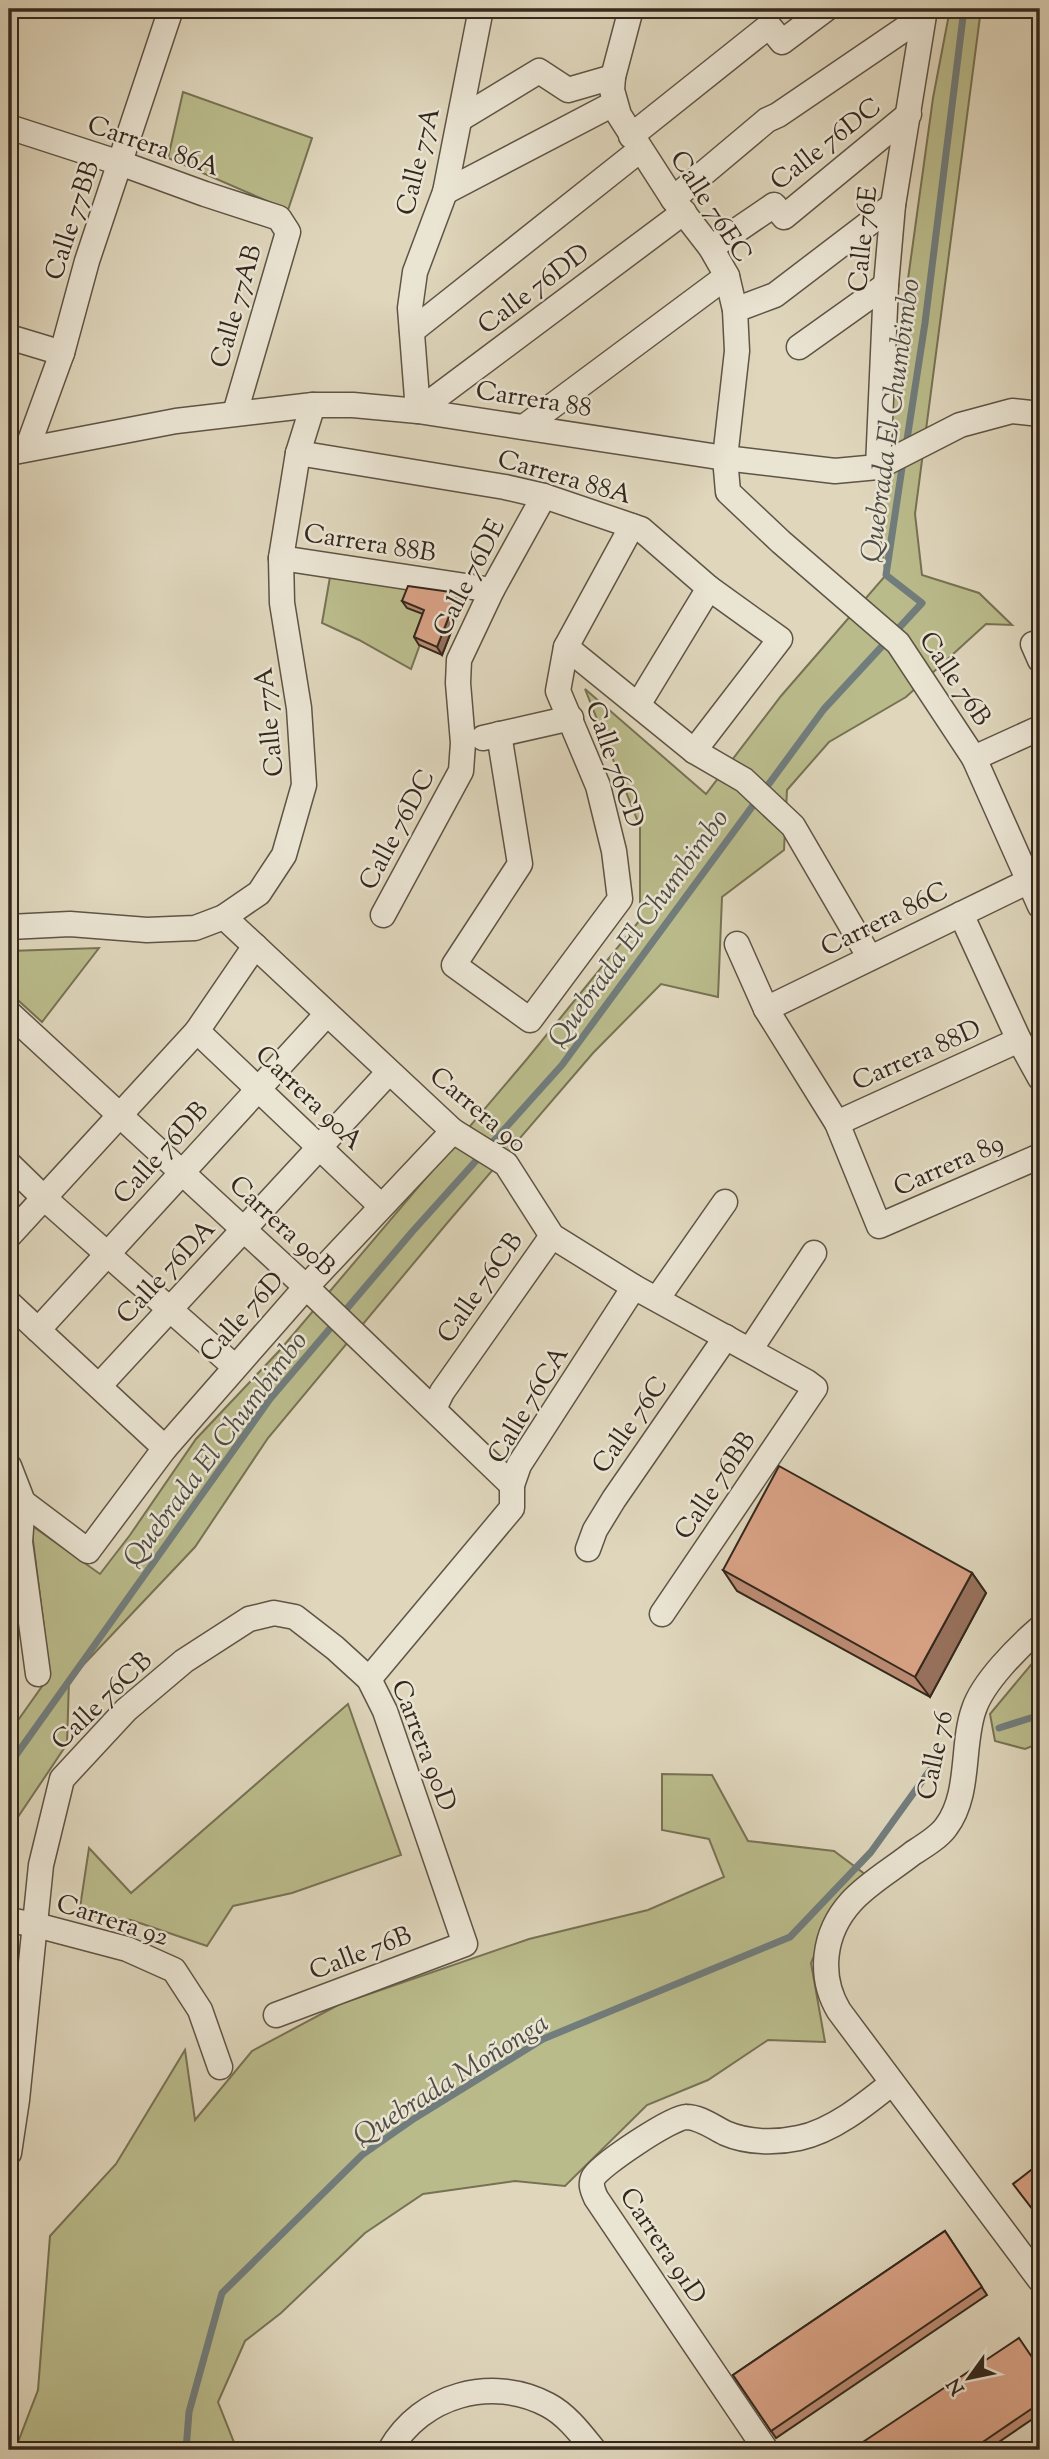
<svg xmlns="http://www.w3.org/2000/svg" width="1049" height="2459" font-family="'Sorts Mill Goudy',serif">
  <rect width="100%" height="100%" fill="#dfd6bc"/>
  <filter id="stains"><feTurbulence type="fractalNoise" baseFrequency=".00286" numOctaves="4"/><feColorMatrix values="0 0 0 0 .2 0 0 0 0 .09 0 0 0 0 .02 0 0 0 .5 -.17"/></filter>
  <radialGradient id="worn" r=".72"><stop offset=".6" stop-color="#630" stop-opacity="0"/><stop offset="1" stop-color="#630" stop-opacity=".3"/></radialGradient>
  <g fill="#babb8b" stroke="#777254" stroke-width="2">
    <polygon points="950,9 981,9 915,514 922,575 979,593 1012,625 986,624 906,697 829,742 787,790 784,850 722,897 718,997 661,984 593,1053 448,1222 268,1438 195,1547 69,1680 67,1744 18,1817 9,1821 9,1733 50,1675 31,1525 100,1574 130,1535 196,1439 280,1350 527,1059 640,920 640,827 585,689 706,794 781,696 886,575 876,511 933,98"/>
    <polygon points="183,92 312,138 288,210 168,158"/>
    <polygon points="331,571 417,582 430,617 411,669 359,640 322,623"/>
    <polygon points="99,948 42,1022 9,992 9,951"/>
    <polygon points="1040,1654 1040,1743 1025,1749 995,1741 990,1714"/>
    <polygon points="348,1704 401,1855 292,1893 233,1906 207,1946 131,1920 79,1914 89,1848 131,1893"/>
    <polygon points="662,1774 712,1775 748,1841 834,1851 866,1875 833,1910 811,1963 825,2042 768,2040 708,2080 647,2105 565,2186 515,2181 423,2194 365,2233 281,2313 245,2341 218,2402 237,2450 15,2450 38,2390 50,2236 116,2164 185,2050 195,2120 252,2051 340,2004 529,1939 648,1910 724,1877 709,1839 662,1830"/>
  </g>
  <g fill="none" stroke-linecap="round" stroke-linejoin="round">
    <g stroke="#717d7d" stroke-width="7">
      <polyline points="906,446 925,323 964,9"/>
      <polyline points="999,1728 1040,1715"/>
      <polyline points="9,1765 270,1399 412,1232 562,1065 824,709 922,603 886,575 903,461"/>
      <polyline points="186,2450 189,2412 222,2293 362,2155 415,2118 543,2039 790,1937 871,1852 938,1759"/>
    </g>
    <defs>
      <g id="minor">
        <polyline points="481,9 445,192 415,272 410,308 418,411 684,212"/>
        <polyline points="631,9 613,77 612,90 619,115 673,199 711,248 727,276 735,310 737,351 725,458 728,492 781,542 898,643 974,758 1040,906"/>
        <polyline points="460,119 539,71 568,90 613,77"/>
        <polyline points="9,127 120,163 205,194 279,218 288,232 235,413"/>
        <polyline points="631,136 769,26 782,42 826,9"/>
        <polyline points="445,192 615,103"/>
        <polyline points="673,199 767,120 778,115 922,17"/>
        <polyline points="711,248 774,205 784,217 909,114"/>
        <polyline points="735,310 775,295 893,205"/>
        <polyline points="412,331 640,150"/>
        <polyline points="9,337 62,353"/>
        <polyline points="799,347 886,285"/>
        <polyline points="524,427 727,276"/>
        <polyline points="27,449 62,353 87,261 171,9"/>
        <polyline points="9,453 176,421 313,405 353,405 418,411 725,458 835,471 878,467 960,425 1012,411 1040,414"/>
        <polyline points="298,453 505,487 544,496 641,529 709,588 780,639 694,751"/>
        <polyline points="878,467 886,285 893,205 925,9"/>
        <polyline points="281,558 492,590"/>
        <polyline points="1033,644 1040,660"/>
        <polyline points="566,647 694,751 744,780 793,826 870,958"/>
        <polyline points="638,705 709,588"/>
        <polyline points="499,734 520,864 454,965 530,1020 620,899 614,851 598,786 558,691 566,647 632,526"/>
        <polyline points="483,738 571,718"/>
        <polyline points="974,758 1040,728"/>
        <polyline points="961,914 1019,1040 1040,1078"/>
        <polyline points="383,915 461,771 463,743 458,683 459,660 492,590 544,496"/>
        <polyline points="224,917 453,1131 506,1164 552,1236 634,1287 807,1382 815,1388 662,1614"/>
        <polyline points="9,927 70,924 147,930 195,928 224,917 259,893 284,855 304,785 299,708 282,603 281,558 298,453 313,405"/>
        <polyline points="737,944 766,1009 837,1123 879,1226 1040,1156"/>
        <polyline points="766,1009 1029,881"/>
        <polyline points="9,1013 306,1287 512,1485"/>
        <polyline points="197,1031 381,1206"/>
        <polyline points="837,1123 1019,1040"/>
        <polyline points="9,1164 44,1198 235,1367"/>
        <polyline points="9,1236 197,1031 255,946"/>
        <polyline points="657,1299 725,1202"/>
        <polyline points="9,1303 165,1448"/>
        <polyline points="38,1330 327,1014"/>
        <polyline points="750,1350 814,1253"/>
        <polyline points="99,1386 389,1072"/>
        <polyline points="434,1409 442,1392 552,1236"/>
        <polyline points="9,1466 23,1502 88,1551 165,1448 306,1287 453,1131"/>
        <polyline points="23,1502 20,1542 38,1674"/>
        <polyline points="588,1549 595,1530 614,1499 726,1337"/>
        <path d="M1040,1628C1018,1647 983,1682 974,1709C961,1745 971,1794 946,1827C939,1837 924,1846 913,1853C893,1869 868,1883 851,1902C823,1933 818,1976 839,2011L1040,2280"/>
        <polyline points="369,1679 512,1508 512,1485 519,1465 634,1287"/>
        <polyline points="9,1920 36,1925 127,1949 174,1970 200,2010 220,2067"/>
        <polyline points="9,2153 17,2100 41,1865 62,1779 126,1710 184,1661 249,1619 274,1613 295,1617 335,1648 369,1679 385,1711 465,1944 276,2015"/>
        <path d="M390,2450C421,2395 492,2375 548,2405C567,2415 581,2434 594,2450"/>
        <path d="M766,2450L596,2198C593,2191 590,2185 593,2178C598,2166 674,2116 686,2117C700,2117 713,2127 725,2133C748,2143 776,2143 799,2138C833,2131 866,2104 892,2083"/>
      </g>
    </defs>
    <use href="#minor" stroke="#5f5445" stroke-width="27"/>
    <use href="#minor" stroke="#eae4d3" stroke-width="24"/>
  </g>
  <g fill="#bb8b72" stroke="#34281d" stroke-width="2">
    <polygon points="458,593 463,601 442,655 419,645 414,637 423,614 407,608 402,601"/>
    <polygon points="723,1570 972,1573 986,1593 930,1697 737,1591"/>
    <polygon points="945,2231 987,2295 776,2438 733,2375"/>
    <polygon points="1040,2368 1040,2414 987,2450 851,2450"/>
  </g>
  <g fill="#98715d" stroke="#34281d" stroke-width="2">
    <polygon points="458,593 463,601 442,655 437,647"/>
    <polygon points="972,1573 986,1593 930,1697 915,1677"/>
  </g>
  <g fill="#d9a285" stroke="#34281d" stroke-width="2">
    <polygon points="408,586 458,593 437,647 414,637 424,610 402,601"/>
    <polygon points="779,1466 972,1573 915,1677 723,1570"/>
    <polygon points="1040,2163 1040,2219 1013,2184"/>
    <polygon points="945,2231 982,2287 771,2431 733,2375"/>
    <polygon points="1019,2338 1040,2369 1040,2403 971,2450 851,2450"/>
  </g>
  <g text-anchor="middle" stroke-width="5" stroke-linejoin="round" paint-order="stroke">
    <g font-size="26" fill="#34281d" stroke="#eae4d3">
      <text transform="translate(825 143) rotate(-38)" y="9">Calle 76DC</text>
      <text transform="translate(154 145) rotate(19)" y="9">Carrera 86A</text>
      <text transform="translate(417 161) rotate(-76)" y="9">Calle 77A</text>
      <text transform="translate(712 206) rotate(57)" y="9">Calle 76EC</text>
      <text transform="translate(71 220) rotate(-72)" y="9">Calle 77BB</text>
      <text transform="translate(862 239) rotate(-84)" y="9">Calle 76E</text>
      <text transform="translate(533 288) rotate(-37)" y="9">Calle 76DD</text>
      <text transform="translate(235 306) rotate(-74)" y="9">Calle 77AB</text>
      <text transform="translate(534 398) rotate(9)" y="9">Carrera 88</text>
      <text transform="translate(565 476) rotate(16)" y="9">Carrera 88A</text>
      <text transform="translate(370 542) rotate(9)" y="9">Carrera 88B</text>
      <text transform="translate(468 577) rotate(-63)" y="9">Calle 76DE</text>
      <text transform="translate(956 678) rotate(56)" y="9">Calle 76B</text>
      <text transform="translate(268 722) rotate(-96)" y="9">Calle 77A</text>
      <text transform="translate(616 764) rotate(71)" y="9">Calle 76CD</text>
      <text transform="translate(396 829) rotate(-62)" y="9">Calle 76DC</text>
      <text transform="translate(884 918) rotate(-26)" y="9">Carrera 86C</text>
      <text transform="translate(916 1054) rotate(-24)" y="9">Carrera 88D</text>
      <text transform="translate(310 1097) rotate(44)" y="9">Carrera 90A</text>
      <text transform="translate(479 1109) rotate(40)" y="9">Carrera 90</text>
      <text transform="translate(160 1152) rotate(-48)" y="9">Calle 76DB</text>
      <text transform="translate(948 1164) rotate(-24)" y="9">Carrera 89</text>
      <text transform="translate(283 1225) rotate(43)" y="9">Carrera 90B</text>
      <text transform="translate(165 1271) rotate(-47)" y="9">Calle 76DA</text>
      <text transform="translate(479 1287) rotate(-55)" y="9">Calle 76CB</text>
      <text transform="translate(241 1316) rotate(-48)" y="9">Calle 76D</text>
      <text transform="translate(527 1404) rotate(-59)" y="9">Calle 76CA</text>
      <text transform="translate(629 1424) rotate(-55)" y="9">Calle 76C</text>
      <text transform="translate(714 1485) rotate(-56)" y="9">Calle 76BB</text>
      <text transform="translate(101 1700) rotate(-44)" y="9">Calle 76CB</text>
      <text transform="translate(425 1745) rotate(69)" y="9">Carrera 90D</text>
      <text transform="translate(934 1755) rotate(-78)" y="9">Calle 76</text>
      <text transform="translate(113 1919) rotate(18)" y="9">Carrera 92</text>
      <text transform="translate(360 1952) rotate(-21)" y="9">Calle 76B</text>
      <text transform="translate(664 2245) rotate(56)" y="9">Carrera 91D</text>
    </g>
    <g font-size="28" font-style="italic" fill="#4e4c45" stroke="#eae4d3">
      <text transform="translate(889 420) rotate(-82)" y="10">Quebrada El Chumbimbo</text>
      <text transform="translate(637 927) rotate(-54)" y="10">Quebrada El Chumbimbo</text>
      <text transform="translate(214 1448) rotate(-53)" y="10">Quebrada El Chumbimbo</text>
      <text transform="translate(450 2078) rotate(-32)" y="10">Quebrada Moñonga</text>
    </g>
  </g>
  <rect width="1049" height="2459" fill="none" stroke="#dfd6bc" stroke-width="35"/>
  <rect x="10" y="10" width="1028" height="2438" fill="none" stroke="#34281d" stroke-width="3.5"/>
  <rect x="18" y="18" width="1014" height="2424" fill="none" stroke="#34281d" stroke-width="2"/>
  <g transform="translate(969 2378) rotate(237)" stroke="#eae4d3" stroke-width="5" paint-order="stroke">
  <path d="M0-5L12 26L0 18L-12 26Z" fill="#34281d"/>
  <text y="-10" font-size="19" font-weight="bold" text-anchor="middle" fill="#34281d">N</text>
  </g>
  <rect width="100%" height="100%" filter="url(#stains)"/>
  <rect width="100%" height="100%" fill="url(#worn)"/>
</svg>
